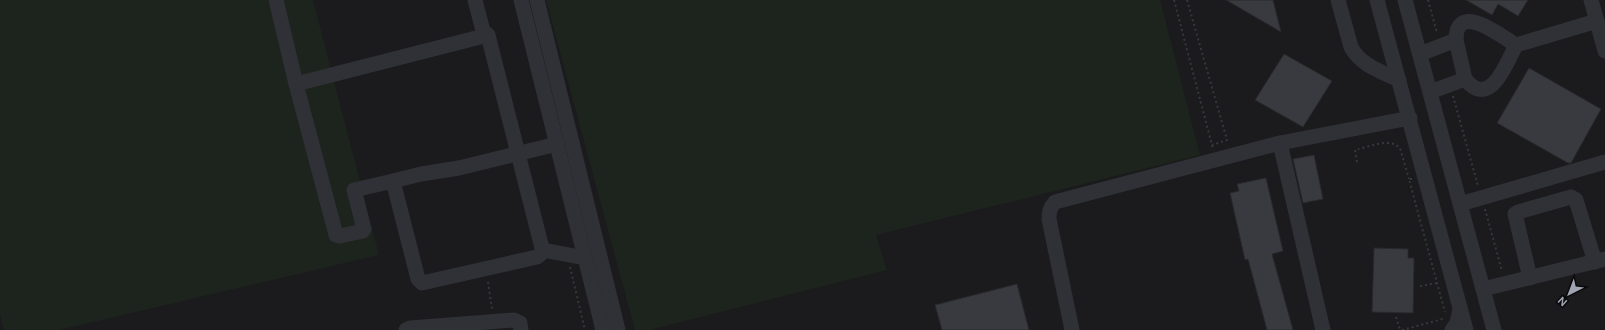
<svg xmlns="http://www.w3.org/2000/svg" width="1605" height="330" font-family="'DM Sans',sans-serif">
  <rect width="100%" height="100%" fill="#0f0f11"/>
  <rect fill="#1b1b1e" x="0" y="0" width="1605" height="330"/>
  <g fill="#1c241d">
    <polygon points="0,0 313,0 379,255 59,330 4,330 0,315"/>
    <polygon points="546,0 1160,0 1200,155 876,235 887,270 649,330 635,330"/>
  </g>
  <g fill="#393a3f" stroke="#29292d">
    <polygon points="1226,0 1273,0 1281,32"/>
    <polygon points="1466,0 1528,0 1518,16 1498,4 1492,15"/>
    <polygon points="1284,54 1332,81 1303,127 1255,100"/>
    <polygon points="1529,68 1601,109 1571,163 1568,163 1497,123"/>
    <polygon points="1314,155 1323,199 1303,203 1293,159"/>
    <polygon points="1266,178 1283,251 1272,254 1293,330 1267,330 1248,259 1245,260 1230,193 1239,191 1237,184"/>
    <polygon points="1374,248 1408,249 1408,258 1414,258 1413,313 1372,312"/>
    <polygon points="1017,284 1029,330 942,330 935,305"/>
  </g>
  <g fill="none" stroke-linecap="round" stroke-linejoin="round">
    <g stroke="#36383d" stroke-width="2" stroke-dasharray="2 3" stroke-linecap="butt">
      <polyline points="1174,0 1213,149"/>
      <polyline points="1187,0 1227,140 1212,145"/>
      <polyline points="1428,0 1437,33"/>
      <polyline points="1453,96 1478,186"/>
      <path d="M1357,162L1355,150C1369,147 1389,137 1400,148L1409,179"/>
      <polyline points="1412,179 1409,179 1414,198 1445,312"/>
      <polyline points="1485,209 1502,271"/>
      <polyline points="570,267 585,330"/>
      <polyline points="488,282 492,309"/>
      <polyline points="1420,286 1438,283"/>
      <polyline points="1396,317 1400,330"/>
      <polyline points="1402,330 1439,320 1445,318"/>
    </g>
    <g stroke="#303136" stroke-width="15">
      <polyline points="276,0 296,84 336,235 340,236 363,231 364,229 354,190 393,181 418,279 422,283 537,257 543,252 488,35 483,31 475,0"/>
      <polyline points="521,0 603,330"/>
      <polyline points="537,0 618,330"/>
      <path d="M1338,0L1351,47C1360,65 1382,72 1399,80"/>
      <polyline points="1377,0 1466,330"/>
      <polyline points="1405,0 1494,330"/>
      <polyline points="1591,0 1605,51"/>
      <polyline points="1456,40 1465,79"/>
      <path d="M1420,54L1456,40C1456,0 1501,36 1516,45"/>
      <polyline points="296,84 488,35"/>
      <path d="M1430,92L1465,79C1490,110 1506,64 1516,45L1597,21"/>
      <polyline points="1280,143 1323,330"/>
      <polyline points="393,181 421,174 459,168 557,144"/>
      <polyline points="1460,204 1605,162"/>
      <polyline points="543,250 585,258"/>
      <polyline points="1530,278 1515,214 1518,212 1571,197 1576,200 1595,262"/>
      <polyline points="1483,289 1605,259"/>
      <polyline points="406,330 410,328 514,320 520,323 521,330"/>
      <path d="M1072,330L1049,219C1049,211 1050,208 1055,202L1280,143L1410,118"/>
      <polyline points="1452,330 1457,323 1460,309"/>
    </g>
  </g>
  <g transform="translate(1569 294) rotate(222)" stroke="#0a0a0c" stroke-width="3" paint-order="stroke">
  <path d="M0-3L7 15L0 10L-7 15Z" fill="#a0a5b3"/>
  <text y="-6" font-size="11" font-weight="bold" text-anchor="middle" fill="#a0a5b3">N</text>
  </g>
</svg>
